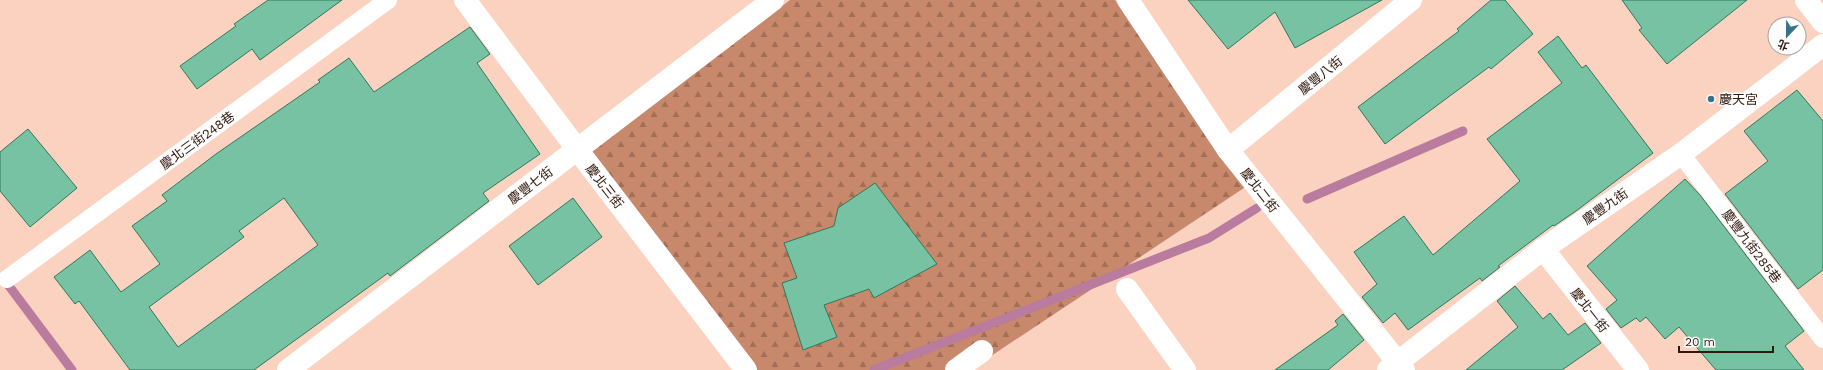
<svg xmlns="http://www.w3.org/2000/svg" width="1823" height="370" font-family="'Work Sans','Noto Sans TC',sans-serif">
  <defs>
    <pattern id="forest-firs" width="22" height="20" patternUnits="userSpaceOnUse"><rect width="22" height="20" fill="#c7886b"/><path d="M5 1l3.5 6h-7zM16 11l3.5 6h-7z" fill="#a26e56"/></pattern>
  </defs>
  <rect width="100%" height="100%" fill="#fbd2c0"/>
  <polygon fill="url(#forest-firs)" points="790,0 1115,0 1253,182 970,370 757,370 583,157"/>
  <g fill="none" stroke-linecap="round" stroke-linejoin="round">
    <g stroke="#b97c9e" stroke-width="9">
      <polyline points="1307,199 1463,131"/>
      <polyline points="3,278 72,370"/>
      <polyline points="874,370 1209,238 1257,208"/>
    </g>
  </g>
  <g fill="#77c2a2" stroke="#2e795d" fill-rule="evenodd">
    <polygon points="268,0 342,0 260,60 252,49 197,89 180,66 236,26 234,24"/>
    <polygon points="1188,0 1382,0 1295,48 1275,12 1228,49"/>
    <polygon points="1491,0 1505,0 1533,34 1491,69 1489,67 1385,144 1358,107 1459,31 1457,29"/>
    <polygon points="1622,0 1747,0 1667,64 1639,30 1642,28"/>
    <path d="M470,27L490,54L477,63L540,154L483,193L489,201L390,276L388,273L254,370H130L79,301L75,304L54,277L90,250L121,292L160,264L132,226L167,201L162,195L216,154L320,82L318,80L349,58L374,92ZM284,198L318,245L178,347L149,307L244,237L239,231Z"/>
    <polygon points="1558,36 1582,68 1586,65 1653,153 1576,211 1554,226 1553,225 1498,266 1500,267 1482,281 1480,278 1473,283 1408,330 1395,313 1383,323 1362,297 1377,284 1354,252 1404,216 1433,255 1520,181 1487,139 1562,83 1538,52"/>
    <polygon points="1797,90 1823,121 1823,270 1798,289 1725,194 1768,161 1744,131"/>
    <polygon points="28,129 77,188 30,227 0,191 0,152"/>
    <polygon points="1685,179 1700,195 1804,331 1785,346 1804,370 1716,370 1679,327 1665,339 1646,317 1640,322 1636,318 1621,328 1606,309 1617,300 1587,266"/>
    <polygon points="875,183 937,264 874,298 869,289 824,305 837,337 803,350 782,283 797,278 784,243 834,226 838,208"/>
    <polygon points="573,198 602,237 538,285 509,246"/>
    <polygon points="1515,286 1543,319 1550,313 1568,335 1585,323 1601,343 1562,370 1466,370 1518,327 1497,301"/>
    <polygon points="1343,314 1364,340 1328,370 1275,370 1338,325 1335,321"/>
  </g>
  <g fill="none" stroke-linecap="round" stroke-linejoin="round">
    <g stroke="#fff" stroke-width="18">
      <polyline points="1681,154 1823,339"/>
      <polyline points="7,279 388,0"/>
    </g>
    <g stroke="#fff" stroke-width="22">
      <polyline points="465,0 583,157 746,370"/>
      <polyline points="1128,0 1228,150 1404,370"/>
      <polyline points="1228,150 1411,0"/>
      <polyline points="1543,249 1638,370"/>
      <polyline points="1127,289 1185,370"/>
      <polyline points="288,370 773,0"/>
      <polyline points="956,370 982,351"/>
      <polyline points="1388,370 1543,249 1681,154 1823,45"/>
    </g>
    <polyline stroke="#fff" stroke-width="22" points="1806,0 1823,22"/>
  </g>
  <circle fill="#36738a" stroke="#fdfdfd" stroke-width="1.5" cx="1711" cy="99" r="4"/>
  <g text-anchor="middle" stroke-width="3" stroke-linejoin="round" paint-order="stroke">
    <g font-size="13" fill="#30180c" stroke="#fdfdfd">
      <text transform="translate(1320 75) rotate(-39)" y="5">慶豐八街</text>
      <text transform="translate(197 140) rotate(-36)" y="5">慶北三街248巷</text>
      <text transform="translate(530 185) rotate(-37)" y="5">慶豐七街</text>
      <text transform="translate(605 186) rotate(52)" y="5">慶北三街</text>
      <text transform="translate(1260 190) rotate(52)" y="5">慶北二街</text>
      <text transform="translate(1605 206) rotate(-35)" y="5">慶豐九街</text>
      <text transform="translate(1752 246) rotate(53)" y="5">慶豐九街285巷</text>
      <text transform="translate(1590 310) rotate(52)" y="5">慶北一街</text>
    </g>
    <g font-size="13" fill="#30180c" stroke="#fdfdfd" text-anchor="start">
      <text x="1719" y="104">慶天宮</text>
    </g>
  </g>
  <g transform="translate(1787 36) rotate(202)"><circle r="19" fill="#fdfdfd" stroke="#aba19d"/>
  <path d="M0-3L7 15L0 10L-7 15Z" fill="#36738a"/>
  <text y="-6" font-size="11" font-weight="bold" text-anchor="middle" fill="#30180c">北</text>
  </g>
  <path d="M1679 346v6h94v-6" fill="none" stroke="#30180c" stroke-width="2"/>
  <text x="1685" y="346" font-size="12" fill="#30180c" stroke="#fdfdfd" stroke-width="3" paint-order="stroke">20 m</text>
</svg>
